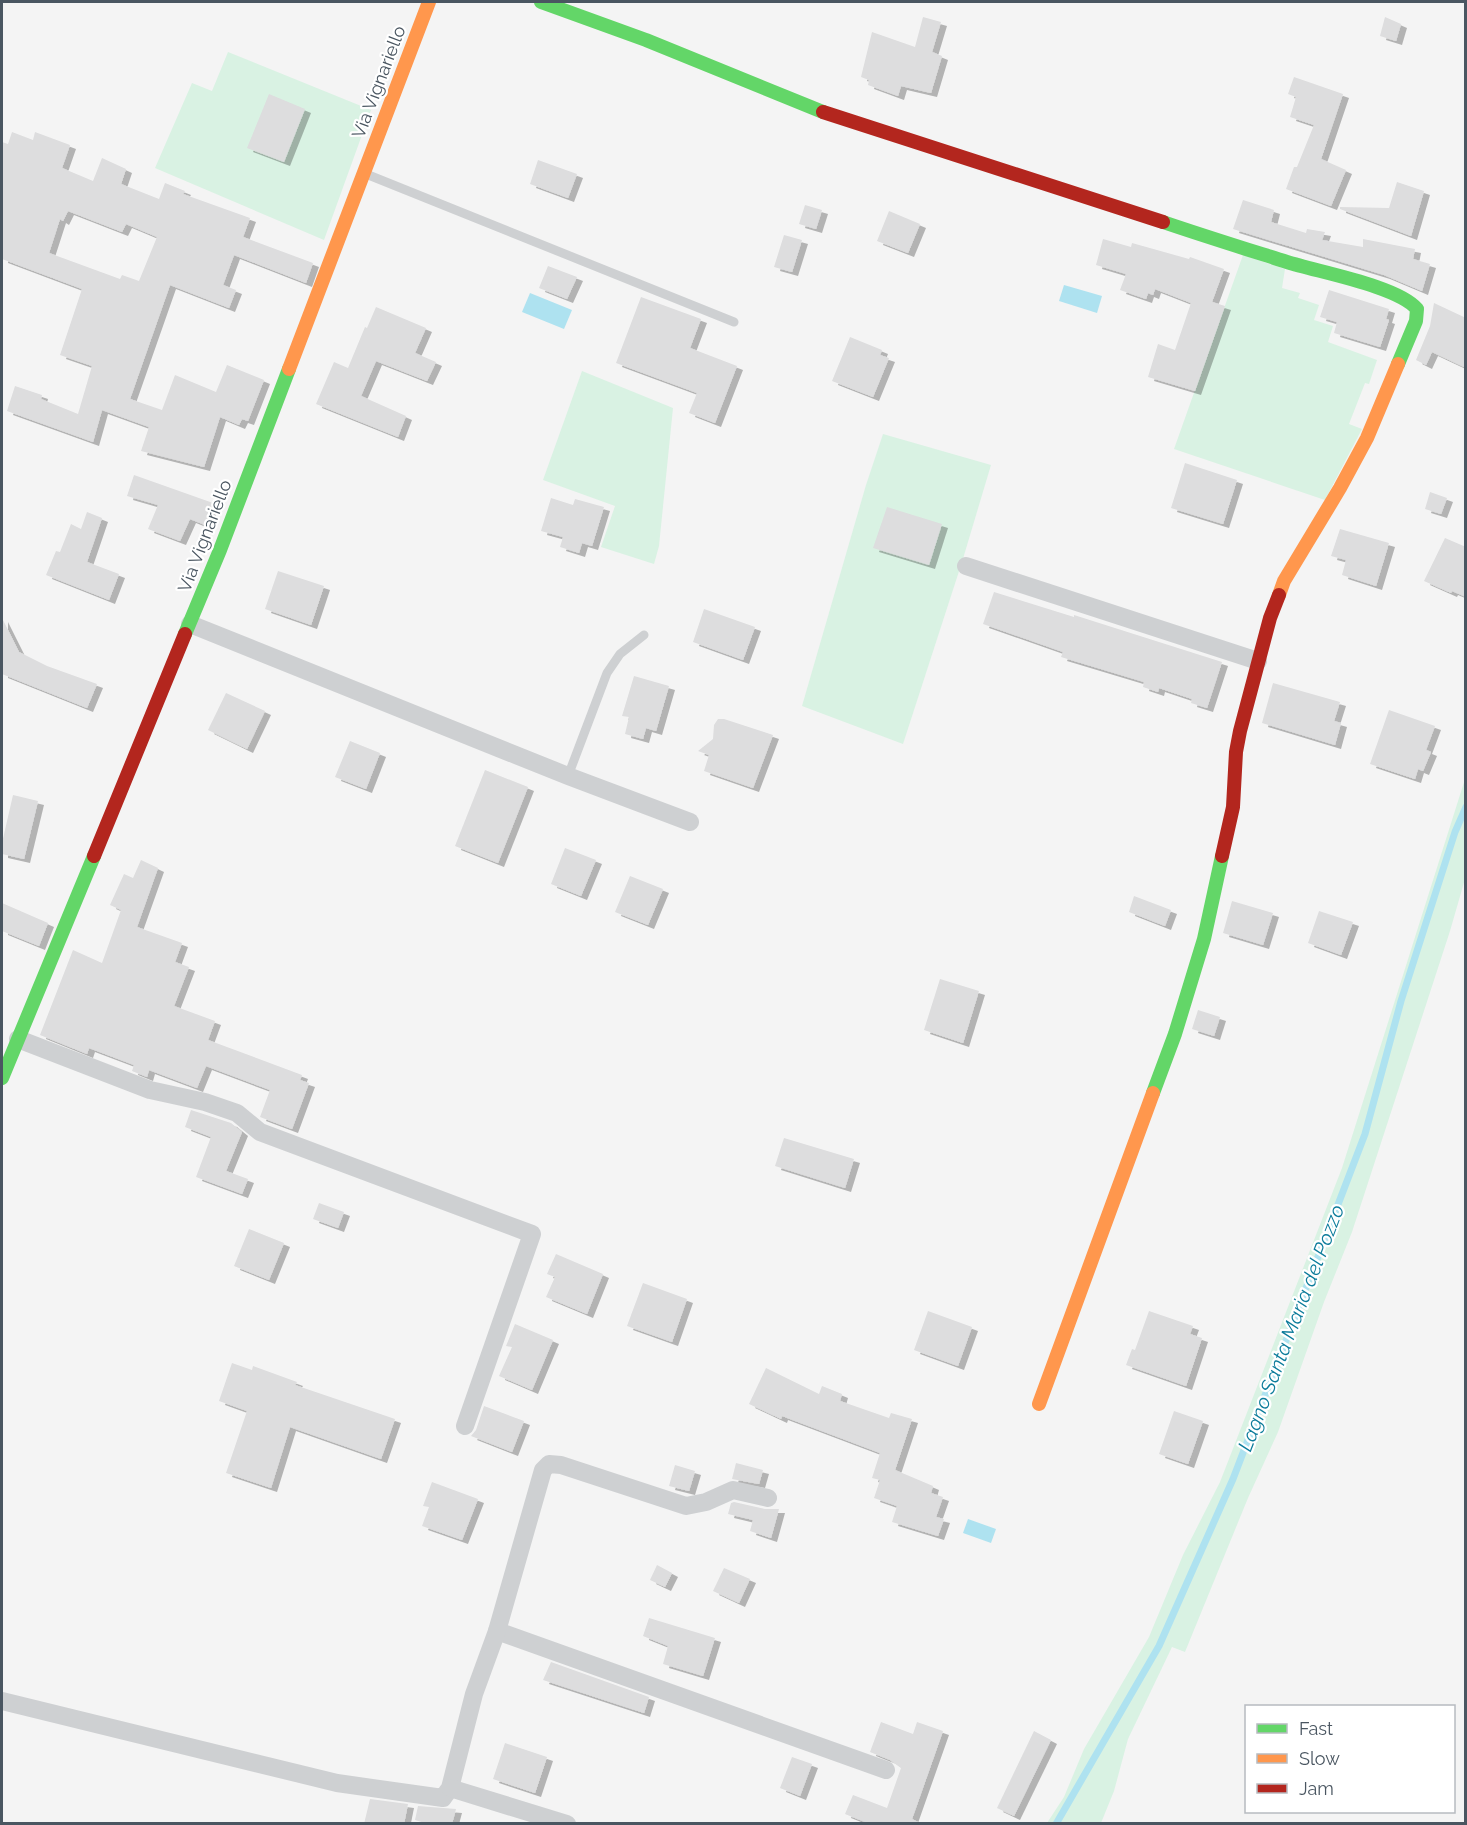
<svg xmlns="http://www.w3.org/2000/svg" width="1467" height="1825" font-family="Raleway,sans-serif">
  <defs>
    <filter id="shadow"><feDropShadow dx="6" dy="4" stdDeviation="0" flood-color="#0004"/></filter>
  </defs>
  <rect width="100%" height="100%" fill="#f4f4f4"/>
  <g fill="#d9f2e3">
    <polygon points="228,52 371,110 324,240 155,168 192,83 212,91"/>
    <polygon points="1243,255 1285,269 1282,288 1300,293 1298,298 1319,305 1314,320 1333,326 1328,342 1377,360 1369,384 1365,383 1349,424 1362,429 1325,500 1174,449"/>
    <polygon points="582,371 673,408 659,546 654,564 601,547 615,506 543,480"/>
    <polygon points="883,434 991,465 962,562 903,744 802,706 866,485"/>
    <polygon points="1465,779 1465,879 1450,931 1352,1232 1324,1302 1278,1432 1248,1498 1185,1652 1172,1647 1128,1739 1114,1791 1101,1823 1047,1823 1064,1797 1084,1749 1149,1637 1183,1555 1220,1482 1342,1168"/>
  </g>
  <g fill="#aee2f0">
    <polygon points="1064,285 1102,296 1097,313 1059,301"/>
    <polygon points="530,293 572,310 564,329 522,312"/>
    <polygon points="968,1519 996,1529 991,1543 963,1533"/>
  </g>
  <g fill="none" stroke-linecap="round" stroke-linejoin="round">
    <polyline stroke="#aee2f0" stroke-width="7" points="1056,1824 1159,1646 1233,1479 1365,1134 1401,1001 1455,832 1466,807"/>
  </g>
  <g fill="#ddddde" fill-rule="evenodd" filter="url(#shadow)">
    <polygon points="923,17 941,22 932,52 942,56 931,93 901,86 898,96 868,85 869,80 861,77 872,32 915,47"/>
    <polygon points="1385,17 1401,24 1396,41 1380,36"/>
    <polygon points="1294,77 1343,94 1321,159 1346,170 1331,206 1286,189 1294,167 1297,167 1314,125 1290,117 1296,97 1288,94"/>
    <polygon points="269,94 305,109 284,162 247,148"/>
    <path d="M12,132L33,140L35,132L70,145L62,168L93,181L102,158L126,169L121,184L159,199L165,183L185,191L183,194L250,218L243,237L313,263L306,283L234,255L223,285L236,290L229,308L170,285L130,399L162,410L175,375L216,392L227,365L264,380L248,421L242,419L239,425L220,417L204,467L141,451L149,427L102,410L93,442L7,411L15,386L42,395L41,399L78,414L92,366L60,355L82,289L2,259V142L8,144ZM68,211L122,232L126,224L157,237L139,281L122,275L120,279L49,253L60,219L63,221Z"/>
    <polygon points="538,160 577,174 568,198 530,184"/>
    <polygon points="1397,182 1424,191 1411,236 1340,209 1340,207 1389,208"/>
    <polygon points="1243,200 1274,210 1271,222 1306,233 1307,229 1325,232 1322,240 1363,247 1363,239 1415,249 1413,259 1430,264 1422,291 1384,275 1233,229"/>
    <polygon points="805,205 822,210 816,229 799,224"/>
    <polygon points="889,211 920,224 908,253 877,241"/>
    <polygon points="784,235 802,240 792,272 774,267"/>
    <polygon points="1103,239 1131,247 1132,243 1189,259 1190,257 1224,269 1212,302 1225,306 1195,391 1148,377 1158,344 1175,350 1191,303 1155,289 1153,295 1148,293 1146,299 1120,290 1126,274 1096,265"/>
    <polygon points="548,266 577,277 567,299 539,288"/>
    <polygon points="1329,290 1389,309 1386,319 1389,320 1380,347 1334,333 1337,322 1320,317"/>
    <polygon points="641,297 701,319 690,348 737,366 715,423 689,413 697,393 616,363"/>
    <polygon points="1434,303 1466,318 1466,368 1432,352 1426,365 1416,360 1430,326"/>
    <polygon points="376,307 426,328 415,353 436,362 427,381 376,361 361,396 406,416 398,437 316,404 334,362 348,368 365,327 367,328"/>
    <polygon points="850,337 882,350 880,355 889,358 873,397 832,381"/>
    <polygon points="1185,463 1237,480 1223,524 1171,508"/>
    <polygon points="134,475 213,503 205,525 190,519 180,541 148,529 158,505 127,496"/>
    <polygon points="1430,492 1447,498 1441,514 1425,509"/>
    <polygon points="551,498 573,505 575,499 604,507 592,546 582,543 579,553 560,547 563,537 541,531"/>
    <polygon points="887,507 942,524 929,565 873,548"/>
    <polygon points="87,512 102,518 87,562 119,574 109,600 46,575 56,551 60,552 71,524 81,529"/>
    <polygon points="1340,529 1389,543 1376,586 1342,575 1346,560 1331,556"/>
    <polygon points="1445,538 1466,547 1466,597 1452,591 1451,593 1424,581"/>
    <polygon points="278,571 324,586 311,625 265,609"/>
    <polygon points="994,592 1074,617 1074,615 1222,662 1207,708 1191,703 1192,699 1159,688 1158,692 1143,687 1144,682 1061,657 1063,652 983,624"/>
    <polygon points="704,609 755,627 743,660 693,642"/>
    <polygon points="2,618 19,652 47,666 97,684 87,708 2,674"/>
    <polygon points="634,676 669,686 656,731 646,728 643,739 625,734 629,717 622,716"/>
    <polygon points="1273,683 1340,702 1334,721 1341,723 1335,745 1262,723"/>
    <polygon points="226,693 265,711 247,749 208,730"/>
    <polygon points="1389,710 1435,726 1426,750 1431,752 1423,771 1418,769 1415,779 1370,764"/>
    <polygon points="718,719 724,719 773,735 753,788 704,771 709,755 698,751 713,739 714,725"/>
    <polygon points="350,741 380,753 366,789 335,777"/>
    <polygon points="485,770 528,787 498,863 455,846"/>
    <polygon points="13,795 38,801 24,859 2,854 2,843"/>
    <polygon points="565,848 596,860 581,896 551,884"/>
    <polygon points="141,860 158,868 137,927 182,943 175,962 189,967 174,1006 215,1021 208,1040 302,1075 300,1080 309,1083 292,1129 260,1117 270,1090 206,1066 197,1088 149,1070 147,1077 132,1071 134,1065 89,1048 87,1054 40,1035 73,950 102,963 121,910 110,905 124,874 133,878"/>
    <polygon points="630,876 663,889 648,925 615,912"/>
    <polygon points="1134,896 1171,910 1165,926 1129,912"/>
    <polygon points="1232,901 1273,913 1263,945 1223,933"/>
    <polygon points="2,903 48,923 39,946 2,931"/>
    <polygon points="1319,911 1353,922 1341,955 1308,943"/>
    <polygon points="940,979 979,991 963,1043 924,1030"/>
    <polygon points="1198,1010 1220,1017 1214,1036 1192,1029"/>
    <polygon points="191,1110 231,1123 242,1132 226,1171 248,1179 242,1194 196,1177 211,1137 185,1127"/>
    <polygon points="784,1138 854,1159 845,1188 775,1166"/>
    <polygon points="319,1203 344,1212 338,1228 313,1219"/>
    <polygon points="249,1229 284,1243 269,1280 234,1266"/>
    <polygon points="556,1254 603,1274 587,1314 546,1297 555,1277 547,1274"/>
    <polygon points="643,1283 687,1299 672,1342 627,1326"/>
    <polygon points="928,1311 972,1327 958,1366 914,1350"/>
    <polygon points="1149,1311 1193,1326 1190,1334 1202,1338 1186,1386 1126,1365 1132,1349 1135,1350"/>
    <polygon points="515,1324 553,1340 532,1390 499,1376 512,1347 506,1346"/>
    <polygon points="232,1363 252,1370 253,1366 297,1382 295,1385 395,1419 381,1459 290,1427 271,1488 226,1473 247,1411 219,1401"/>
    <polygon points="766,1368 819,1394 822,1386 842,1394 840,1401 889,1418 891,1413 912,1419 895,1470 933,1486 931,1493 943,1497 936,1517 944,1519 938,1536 892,1522 897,1506 874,1498 880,1480 872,1478 880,1453 782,1416 781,1419 749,1404"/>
    <polygon points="484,1406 524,1421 512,1452 471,1436 476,1430"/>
    <polygon points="1174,1411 1203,1421 1188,1464 1159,1454"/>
    <polygon points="736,1463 763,1470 759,1484 732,1479"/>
    <polygon points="675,1465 695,1471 689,1491 669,1486"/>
    <polygon points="432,1482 478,1499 462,1540 422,1526 429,1507 423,1506"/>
    <polygon points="734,1502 765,1509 779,1509 771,1538 750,1531 753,1520 728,1514 731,1503"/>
    <polygon points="657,1565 672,1573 665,1587 650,1580"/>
    <polygon points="724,1568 750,1579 739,1603 713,1591"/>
    <polygon points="649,1618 715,1638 703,1676 663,1664 668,1646 643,1636"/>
    <polygon points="551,1662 649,1697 644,1713 543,1680"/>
    <polygon points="881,1722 913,1734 917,1722 943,1731 912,1819 922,1824 870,1824 845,1814 853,1795 887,1808 901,1768 890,1760 870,1752"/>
    <polygon points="1034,1731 1051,1740 1014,1816 997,1808"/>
    <polygon points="505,1743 547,1757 535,1793 493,1779"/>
    <polygon points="792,1757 812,1764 800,1796 780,1788"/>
    <polygon points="370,1799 408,1804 404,1824 364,1824"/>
    <polygon points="418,1806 456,1809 452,1824 428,1824 415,1820"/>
  </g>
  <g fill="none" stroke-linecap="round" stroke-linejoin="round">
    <g stroke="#ced0d2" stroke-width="9">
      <polyline points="366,174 734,322"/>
      <polyline points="568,776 607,673 620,654 644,635"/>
    </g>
    <g stroke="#ced0d2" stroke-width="18">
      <polyline points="966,566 1258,661"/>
      <polyline points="190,624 568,776 690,822"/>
      <polyline points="18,1039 150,1090 205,1102 237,1113 260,1132 532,1234 465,1426"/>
      <polyline points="497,1631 886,1770"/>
      <polyline points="2,1701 337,1783 443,1798 450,1788 474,1694 497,1631 543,1470 549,1464 561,1465 686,1506 706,1502 733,1490 768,1498"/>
      <polyline points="450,1788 567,1824"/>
    </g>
    <g stroke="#63d668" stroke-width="14">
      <polyline points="541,2 646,40 823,112"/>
      <path d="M1163,222C1204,236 1246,249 1287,262C1318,272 1398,286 1417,309L1416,321L1398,364"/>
      <polyline points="185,634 220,550 289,369"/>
      <polyline points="2,1078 94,856"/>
      <polyline points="1153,1093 1175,1034 1204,939 1222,856"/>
    </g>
    <g stroke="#ff974d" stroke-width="14">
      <polyline points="289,369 429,2"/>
      <polyline points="1279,595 1284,581 1340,488 1367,438 1398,364"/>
      <polyline points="1039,1404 1153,1093"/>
    </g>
    <g stroke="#b3261e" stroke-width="14">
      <polyline points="823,112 1163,222"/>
      <polyline points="94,856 185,634"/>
      <polyline points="1222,856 1233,807 1236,752 1240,731 1270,618 1279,595"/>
    </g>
  </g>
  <g text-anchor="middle" stroke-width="4.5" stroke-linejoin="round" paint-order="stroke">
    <g font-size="18" fill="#4a5661" stroke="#fff">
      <text transform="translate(379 82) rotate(-69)" y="6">Via Vignariello</text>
      <text transform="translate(205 536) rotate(-69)" y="6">Via Vignariello</text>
    </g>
    <g font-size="20" font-style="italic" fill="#0c7c9b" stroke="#fff">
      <text transform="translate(1291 1328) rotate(-69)" y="7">Lagno Santa Maria del Pozzo</text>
    </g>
  </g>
  <rect width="1467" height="1825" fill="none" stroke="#4a5661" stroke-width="6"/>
  <rect x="1245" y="1705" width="210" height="108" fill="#ffffff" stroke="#b7bbc0" stroke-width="1.5"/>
  <rect x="1257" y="1724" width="30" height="9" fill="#63d668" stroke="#b7bbc0" stroke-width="1.5"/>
  <text x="1299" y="1735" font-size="18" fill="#4a5661">Fast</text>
  <rect x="1257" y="1754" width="30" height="9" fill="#ff974d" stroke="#b7bbc0" stroke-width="1.5"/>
  <text x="1299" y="1765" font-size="18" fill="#4a5661">Slow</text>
  <rect x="1257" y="1784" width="30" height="9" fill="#b3261e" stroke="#b7bbc0" stroke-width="1.5"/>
  <text x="1299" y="1795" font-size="18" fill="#4a5661">Jam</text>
</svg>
